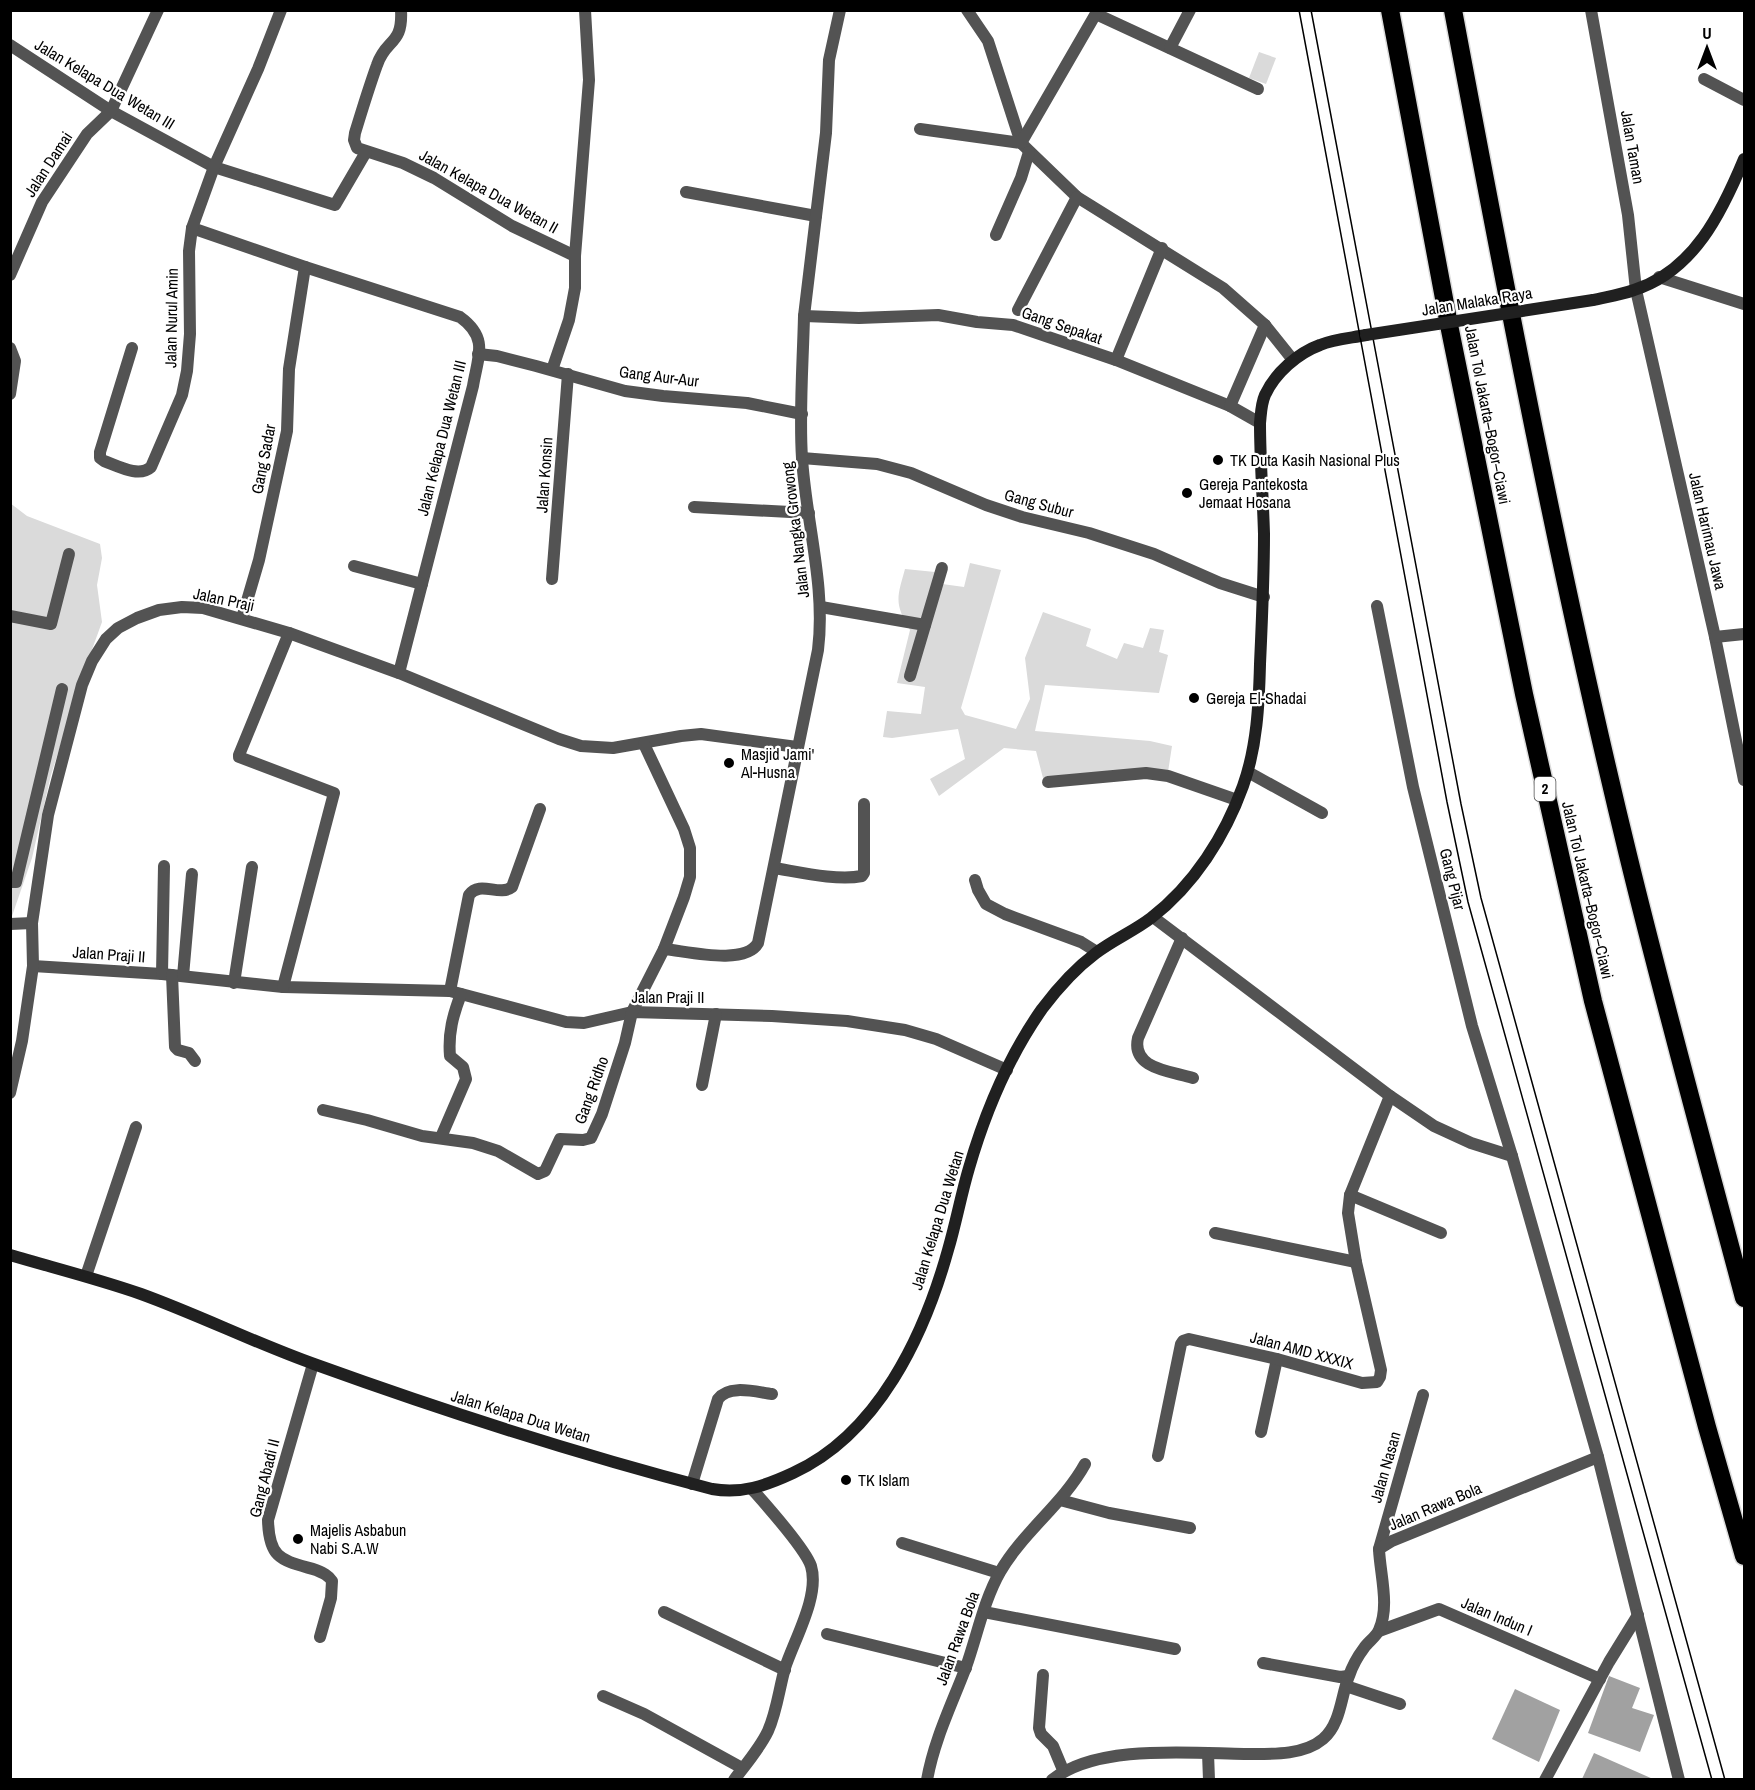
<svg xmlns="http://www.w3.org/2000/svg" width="1755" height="1790" font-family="'Archivo Narrow',sans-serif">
  <rect width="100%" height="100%" fill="#fff"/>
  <g fill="#dadada">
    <polygon points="1259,52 1276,58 1266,84 1249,78"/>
    <polygon points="10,503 27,516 100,544 102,558 97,585 102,622 82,677 51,775 32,858 11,919"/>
    <path d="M970,563L1001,570L961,708L965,715L1016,729L1030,699L1025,658L1043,612L1091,629L1086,646L1117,659L1124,643L1143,648L1150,628L1164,630L1159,652L1168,655L1159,693L1045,685L1035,731L1150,741L1172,746L1168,772L1071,775L1043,778L1036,751L1004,748L939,796L930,779L965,759L958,729L892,738L883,737L887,711L921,714L925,687L897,683L910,630C894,603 897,598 905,569L935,572V583L964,587Z"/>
  </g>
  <g fill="#a1a1a1">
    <polygon points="1609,1676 1640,1688 1632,1708 1654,1715 1640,1752 1588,1733"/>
    <polygon points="1515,1689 1560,1710 1539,1762 1492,1739"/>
    <polygon points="1594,1753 1653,1779 1582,1779"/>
  </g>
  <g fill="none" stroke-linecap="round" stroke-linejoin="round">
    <defs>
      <g id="highway">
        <polyline points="1390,10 1449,325 1524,694 1593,1001 1707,1427 1744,1556"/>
        <path d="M1453,10C1506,293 1560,576 1628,855C1664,1003 1705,1151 1744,1298"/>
      </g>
    </defs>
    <use href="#highway" stroke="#dbdbdb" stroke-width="21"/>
    <g stroke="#535353" stroke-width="12">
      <path d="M401,10C403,46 386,38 377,65C369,87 362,110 355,133L354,140L357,148L403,163L434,178L512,226L575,256"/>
      <polyline points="967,10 988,41 1021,143 1077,197 1223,288 1265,325 1293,360"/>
      <polyline points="1591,10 1628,215 1636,290 1715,637 1744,780"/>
      <polyline points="1096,14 1258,89"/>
      <polyline points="10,45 111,111 214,167 335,205 366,152"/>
      <polyline points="1170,48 1190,10"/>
      <polyline points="1704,79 1744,100"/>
      <polyline points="920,129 1021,143 1098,10"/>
      <polyline points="686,192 816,216"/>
      <path d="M192,228L305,267L460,317C489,338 478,356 473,386L399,673"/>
      <polyline points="996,235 1021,178 1029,152"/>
      <polyline points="10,275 42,202 87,134 111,111 158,10"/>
      <polyline points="1659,277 1744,304"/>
      <polyline points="1018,310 1077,197"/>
      <polyline points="804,316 859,318 938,315 977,322 1013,325 1116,360 1230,406 1260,423"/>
      <polyline points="10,348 15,361 10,394"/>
      <path d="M132,348L100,452V458L104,461C118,466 139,478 151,467L182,395L187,371L190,334L189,251L192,228L214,167L258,69L281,10"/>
      <polyline points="478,354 497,356 536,366 625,391 663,396 747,403 802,414"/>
      <polyline points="1116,360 1162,248"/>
      <polyline points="552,370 569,320 575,288 575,256 589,80 585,10"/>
      <polyline points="1230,406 1265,325"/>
      <polyline points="802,458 877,464 911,473 986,505 1022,517 1089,533 1154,554 1220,583 1264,597"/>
      <polyline points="694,507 809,513"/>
      <polyline points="354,566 422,584"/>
      <polyline points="552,579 568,374"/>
      <polyline points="1377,606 1413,787 1472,1026 1512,1156 1598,1457 1679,1780"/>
      <polyline points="821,607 925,625"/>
      <polyline points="10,616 51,624 69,554"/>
      <polyline points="242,618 259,560 287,431 289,369 305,267"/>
      <polyline points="1715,637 1744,634"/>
      <polyline points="910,676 942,568"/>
      <polyline points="1248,772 1322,813"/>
      <polyline points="1048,782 1146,773 1168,776 1237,800"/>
      <path d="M774,868C799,872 837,881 862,876L864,873V804"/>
      <polyline points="975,880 978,890 986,904 1005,914 1081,942 1097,952"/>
      <polyline points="10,882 16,882 62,689"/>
      <polyline points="1153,917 1390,1096 1434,1126 1471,1143 1512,1156"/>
      <polyline points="10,924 32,923"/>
      <path d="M1182,938L1138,1038C1131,1069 1171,1071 1193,1078"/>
      <path d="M664,949C687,951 745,966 758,943L818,650C826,586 806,522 802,458C799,412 803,362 804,316L826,133L829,60L840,10"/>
      <polyline points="33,966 162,974 283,987 450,991 566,1022 584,1023 632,1012 772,1016 847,1021 905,1030 936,1039 1007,1070"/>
      <polyline points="162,974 164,866"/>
      <polyline points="172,975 175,1047 178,1050 189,1053 195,1061"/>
      <polyline points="183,976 192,874"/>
      <polyline points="234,983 252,867"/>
      <polyline points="283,987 334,793 239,757 239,755 289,633"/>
      <path d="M450,991L469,895C480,880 499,897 512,887L540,809"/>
      <polyline points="702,1085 716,1014"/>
      <polyline points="10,1093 22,1041 33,966 32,923 48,815 82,685 92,661 106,639 118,628 137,618 159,610 182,607 203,608 289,633 399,673 559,739 581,746 613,748 681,736 701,734 797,747"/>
      <polyline points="323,1110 367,1120 422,1136 473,1143 498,1151 538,1174 545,1171 560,1139 583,1140 591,1138 602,1114 625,1043 632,1012 664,949 684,897 690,877 690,848 684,829 644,744"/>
      <path d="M441,1137L466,1079L463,1067L450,1056C448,1033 453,1015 461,994"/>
      <polyline points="1350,1195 1441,1233"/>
      <polyline points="1215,1233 1356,1262"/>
      <polyline points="86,1276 136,1127"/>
      <path d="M313,1364L268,1520C269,1560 282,1560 316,1570C323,1573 328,1575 332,1581L331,1598L320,1637"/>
      <polyline points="1261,1432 1277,1359"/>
      <polyline points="1158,1456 1181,1344 1183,1341 1189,1339 1277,1359 1362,1383 1377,1382 1380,1377 1381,1370 1356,1262 1348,1213 1350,1195 1390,1096"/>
      <path d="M692,1484L718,1399C729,1384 756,1392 772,1394"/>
      <polyline points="1060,1500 1109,1513 1190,1528"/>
      <polyline points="902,1543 999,1573"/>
      <polyline points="1379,1549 1423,1395"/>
      <polyline points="664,1612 785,1670"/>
      <polyline points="984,1612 1175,1649"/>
      <polyline points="1379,1631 1439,1609 1600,1679"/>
      <polyline points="827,1634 966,1668"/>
      <polyline points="1263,1663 1340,1677 1348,1676"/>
      <polyline points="1043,1675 1039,1728 1041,1734 1053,1746 1063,1770"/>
      <polyline points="1346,1686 1400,1704"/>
      <polyline points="603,1696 644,1714 742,1768"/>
      <polyline points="1208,1753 1209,1780"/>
      <path d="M734,1780C746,1764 760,1748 768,1731C777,1711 779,1689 785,1668C794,1640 820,1596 811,1566C805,1548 767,1506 752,1489"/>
      <path d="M927,1780C934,1740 952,1704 966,1667C977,1636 984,1600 1000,1572C1023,1532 1063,1504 1085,1464"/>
      <path d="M1052,1780C1096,1744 1189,1753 1244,1754C1269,1754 1303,1756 1323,1739C1341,1724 1341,1695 1349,1676C1352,1667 1358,1656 1364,1648C1368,1642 1376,1637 1379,1630C1390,1606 1380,1574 1379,1549L1392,1541L1598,1457"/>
      <polyline points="1545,1780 1609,1662 1638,1615"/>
    </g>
    <g stroke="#202020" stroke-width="12">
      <path d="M1593,300C1606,297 1620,295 1634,290C1694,271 1722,212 1744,159"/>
      <path d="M10,1255C54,1268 98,1279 141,1294C199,1315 255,1343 314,1364C444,1411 577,1454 712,1489C742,1494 765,1486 793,1473C878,1434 924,1336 948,1250C956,1223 961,1195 969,1168C985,1113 1009,1056 1042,1009C1057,989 1076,968 1096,953C1113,940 1134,931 1151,918C1194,885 1225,836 1243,786C1257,747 1259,704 1260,664C1262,620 1264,577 1264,534C1263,497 1260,460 1260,423C1261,414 1261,404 1265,395C1275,373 1298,353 1320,345C1334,339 1351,338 1366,335"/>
    </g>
    <use href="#highway" stroke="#000" stroke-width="18"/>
    <g stroke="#000" stroke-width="1.5">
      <polyline points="1299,10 1447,802 1468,902 1712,1780"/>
      <polyline points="1311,10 1461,804 1481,898 1725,1780"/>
    </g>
    <polyline stroke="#202020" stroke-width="12" points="1366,335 1593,300"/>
  </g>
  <g fill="#000" stroke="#fff" stroke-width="2">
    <circle cx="1218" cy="460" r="6"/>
    <circle cx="1187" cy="493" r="6"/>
    <circle cx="1194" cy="698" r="6"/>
    <circle cx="729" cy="763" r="6"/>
    <circle cx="846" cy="1480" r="6"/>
    <circle cx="298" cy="1539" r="6"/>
  </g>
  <g text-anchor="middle" stroke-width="4.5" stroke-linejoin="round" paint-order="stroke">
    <rect fill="#fff" stroke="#4c4c4c" stroke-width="1.5" x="1534.5" y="777" width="21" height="24" rx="4.5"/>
    <g font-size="15" font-weight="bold" fill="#000">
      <text x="1545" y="794">2</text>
    </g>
    <g font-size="16" fill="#000" stroke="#fff">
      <text transform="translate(105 84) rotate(31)" y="6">Jalan Kelapa Dua Wetan III</text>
      <text transform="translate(1633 147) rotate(80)" y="6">Jalan Taman</text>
      <text transform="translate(48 164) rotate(-57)" y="6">Jalan Damai</text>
      <text transform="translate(489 191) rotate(29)" y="6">Jalan Kelapa Dua Wetan II</text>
      <text transform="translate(1477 301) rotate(-9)" y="6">Jalan Malaka Raya</text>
      <text transform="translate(171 318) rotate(-89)" y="6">Jalan Nurul Amin</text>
      <text transform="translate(1062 325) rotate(19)" y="6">Gang Sepakat</text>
      <text transform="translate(659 376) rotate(7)" y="6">Gang Aur-Aur</text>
      <text transform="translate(1488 415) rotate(79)" y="6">Jalan Tol Jakarta–Bogor–Ciawi</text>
      <text transform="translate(441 438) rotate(-76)" y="6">Jalan Kelapa Dua Wetan III</text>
      <text transform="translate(263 459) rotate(-79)" y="6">Gang Sadar</text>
      <text transform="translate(544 475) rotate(-86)" y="6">Jalan Konsin</text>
      <text transform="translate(1039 503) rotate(15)" y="6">Gang Subur</text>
      <text transform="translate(795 530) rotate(-97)" y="6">Jalan Nangka Growong</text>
      <text transform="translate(1708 531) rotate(77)" y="6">Jalan Harimau Jawa</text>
      <text transform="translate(224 599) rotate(12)" y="6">Jalan Praji</text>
      <text transform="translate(1453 879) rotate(76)" y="6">Gang Pijar</text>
      <text transform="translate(1588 890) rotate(77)" y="6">Jalan Tol Jakarta–Bogor–Ciawi</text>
      <text transform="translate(109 954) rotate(4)" y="6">Jalan Praji II</text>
      <text x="668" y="1003">Jalan Praji II</text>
      <text transform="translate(591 1090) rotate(-70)" y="6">Gang Ridho</text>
      <text transform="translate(937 1220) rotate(-73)" y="6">Jalan Kelapa Dua Wetan</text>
      <text transform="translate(1302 1350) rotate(15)" y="6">Jalan AMD XXXIX</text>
      <text transform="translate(521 1416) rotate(17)" y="6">Jalan Kelapa Dua Wetan</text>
      <text transform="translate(1385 1467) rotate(-74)" y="6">Jalan Nasan</text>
      <text transform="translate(264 1478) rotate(-76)" y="6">Gang Abadi II</text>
      <text transform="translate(1435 1506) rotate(-23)" y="6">Jalan Rawa Bola</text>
      <text transform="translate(1497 1616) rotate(23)" y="6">Jalan Indun I</text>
      <text transform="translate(957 1638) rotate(-70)" y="6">Jalan Rawa Bola</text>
    </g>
    <g font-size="16" fill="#000" stroke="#fff" text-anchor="start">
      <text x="1230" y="466">TK Duta Kasih Nasional Plus</text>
      <text x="1199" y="490">Gereja Pantekosta<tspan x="1199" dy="18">Jemaat Hosana</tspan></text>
      <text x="1206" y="704">Gereja El-Shadai</text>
      <text x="741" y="760">Masjid Jami'<tspan x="741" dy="18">Al-Husna</tspan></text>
      <text x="858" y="1486">TK Islam</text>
      <text x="310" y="1536">Majelis Asbabun<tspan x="310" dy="18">Nabi S.A.W</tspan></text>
    </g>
  </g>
  <rect width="1755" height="1790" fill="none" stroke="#000000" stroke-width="24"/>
  <g transform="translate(1707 48)" stroke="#ffffff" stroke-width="4.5" paint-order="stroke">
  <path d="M0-4.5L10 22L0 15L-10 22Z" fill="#000000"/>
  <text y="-9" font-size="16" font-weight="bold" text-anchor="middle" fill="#000000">U</text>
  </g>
</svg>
